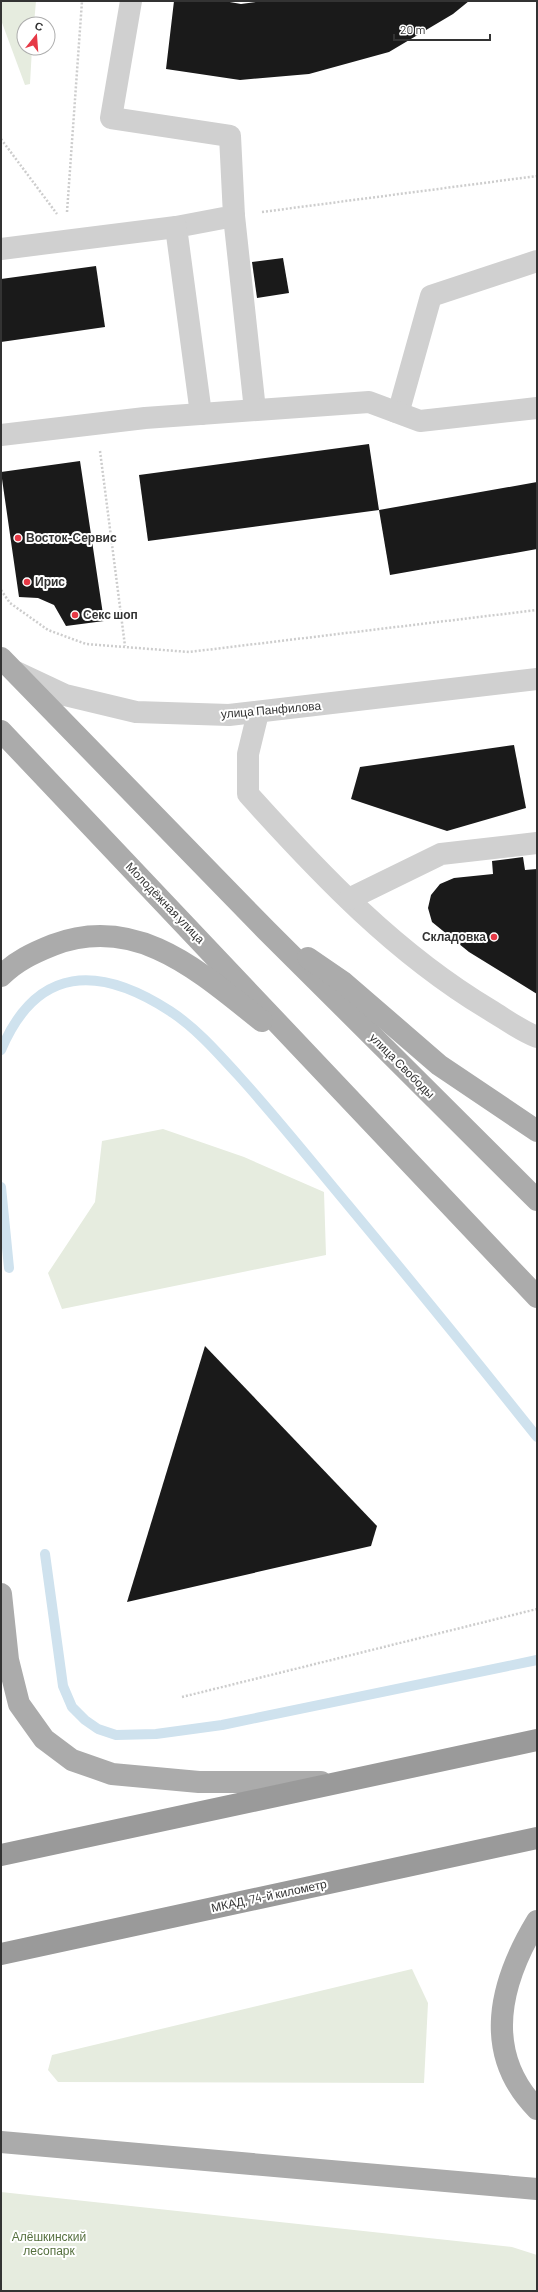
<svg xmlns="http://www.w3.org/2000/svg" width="538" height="2292" font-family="Barlow,sans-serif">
  <rect width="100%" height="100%" fill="#fff"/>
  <g fill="#e6ecdf">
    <polygon points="1,1 36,1 34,24 24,24 24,48 32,48 30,84 25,85 1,20"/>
    <polygon points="163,1129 244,1157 324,1192 326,1255 62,1309 48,1273 95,1202 102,1141"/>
    <polygon points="412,1969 428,2003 424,2083 58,2082 48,2070 52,2055"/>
    <polygon points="1,2192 512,2247 537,2255 537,2291 1,2291"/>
  </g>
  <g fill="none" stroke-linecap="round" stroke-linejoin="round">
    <g stroke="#cfe2ee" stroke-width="10">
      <path d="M1,1050C37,965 99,965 170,1011C196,1028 217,1052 238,1075C276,1117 312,1162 348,1205C412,1282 475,1359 537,1437"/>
      <polyline points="1,1187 9,1268"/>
      <polyline points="45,1554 63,1686 72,1707 85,1720 98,1729 116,1735 156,1734 222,1725 537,1660"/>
    </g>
  </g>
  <g fill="#1a1a1a">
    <polygon points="174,1 224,1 241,4 263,1 469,1 453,14 389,52 309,74 240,80 166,69"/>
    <polygon points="283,258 289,293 257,298 252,262"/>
    <polygon points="96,266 105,327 1,342 1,279"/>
    <polygon points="369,444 379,510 148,541 139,475"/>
    <polygon points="80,461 104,621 66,626 54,605 38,598 19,597 1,472"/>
    <polygon points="537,482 537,549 390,575 379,510"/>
    <polygon points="514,745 526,808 447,831 351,799 360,767"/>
    <polygon points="523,857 525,870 537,869 537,994 469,952 432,922 428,908 431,895 440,884 454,878 493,874 492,861"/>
    <polygon points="205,1346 377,1526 371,1546 127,1602"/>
  </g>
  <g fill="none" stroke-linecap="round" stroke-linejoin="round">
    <g stroke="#cdcdcd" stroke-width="2.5" stroke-dasharray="2 2" stroke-linecap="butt">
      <polyline points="1,139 57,214"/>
      <polyline points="67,212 82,1"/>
      <polyline points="262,212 537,176"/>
      <polyline points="100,451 125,646"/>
      <polyline points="1,590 10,603 48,630 86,644 189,652 537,610"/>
      <polyline points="182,1697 537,1609"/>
    </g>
    <g stroke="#d0d0d0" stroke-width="22">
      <polyline points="131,1 111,118 230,136 234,216 176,227 201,414"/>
      <polyline points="234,216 255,410"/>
      <polyline points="1,249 176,227"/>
      <polyline points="396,412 401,403 431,296 537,261"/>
      <polyline points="1,435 145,418 369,402 420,421 537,408"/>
      <polyline points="16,672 65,695 136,712 229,715 537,679"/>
      <path d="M258,713L248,754V794C321,875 396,954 490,1010C505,1019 521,1031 537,1037"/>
      <polyline points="349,899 441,854 537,843"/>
    </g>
    <g stroke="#ababab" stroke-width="22">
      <polyline points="1,658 267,931 537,1200"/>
      <polyline points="1,731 537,1297"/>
      <polyline points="308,958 343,982 439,1065 537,1131"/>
      <path d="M1,976C16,961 33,953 53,945C137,913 200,972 262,1021"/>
      <polyline points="1,1594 8,1660 19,1704 44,1739 72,1760 112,1774 199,1782 321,1782"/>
      <path d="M537,1921C500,1982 481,2052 537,2109"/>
      <polyline points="1,2142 537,2189"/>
    </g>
    <g stroke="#9a9a9a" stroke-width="22">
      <polyline points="1,1855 537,1740"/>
      <polyline points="1,1954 537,1838"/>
    </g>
  </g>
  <g fill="#e63946" stroke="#fff" stroke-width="1.5">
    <circle cx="18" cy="538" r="4"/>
    <circle cx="27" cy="582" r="4"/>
    <circle cx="75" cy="615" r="4"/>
    <circle cx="494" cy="937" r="4"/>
  </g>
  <g text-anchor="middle" stroke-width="4" stroke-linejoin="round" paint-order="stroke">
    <g font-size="12" font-weight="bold" fill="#333" stroke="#fff" text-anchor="start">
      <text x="26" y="542">Восток-Сервис</text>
      <text x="35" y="586">Ирис</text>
      <text x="83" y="619">Секс шоп</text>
      <text x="486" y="941" text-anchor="end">Складовка</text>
    </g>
    <g font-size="12" fill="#333" stroke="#fff">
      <text transform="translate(271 710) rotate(-5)" y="4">улица Панфилова</text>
      <text transform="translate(165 903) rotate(46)" y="4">Молодёжная улица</text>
      <text transform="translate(402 1066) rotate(45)" y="4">улица Свободы</text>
      <text transform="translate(269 1896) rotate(-12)" y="4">МКАД, 74-й километр</text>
    </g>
    <g font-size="12" fill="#56703f" stroke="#fff">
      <text x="49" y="2241">Алёшкинский<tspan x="49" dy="14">лесопарк</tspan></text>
    </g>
  </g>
  <rect width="538" height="2292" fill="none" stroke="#333333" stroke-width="4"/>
  <g transform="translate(36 36) rotate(17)"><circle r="19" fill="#ffffff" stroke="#adadad"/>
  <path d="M0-3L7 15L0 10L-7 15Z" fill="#e63946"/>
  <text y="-6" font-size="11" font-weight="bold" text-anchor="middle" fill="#333333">С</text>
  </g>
  <path d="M394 34v6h96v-6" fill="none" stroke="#333333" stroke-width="2"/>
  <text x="400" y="34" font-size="12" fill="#333333" stroke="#ffffff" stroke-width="3" paint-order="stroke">20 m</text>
</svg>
